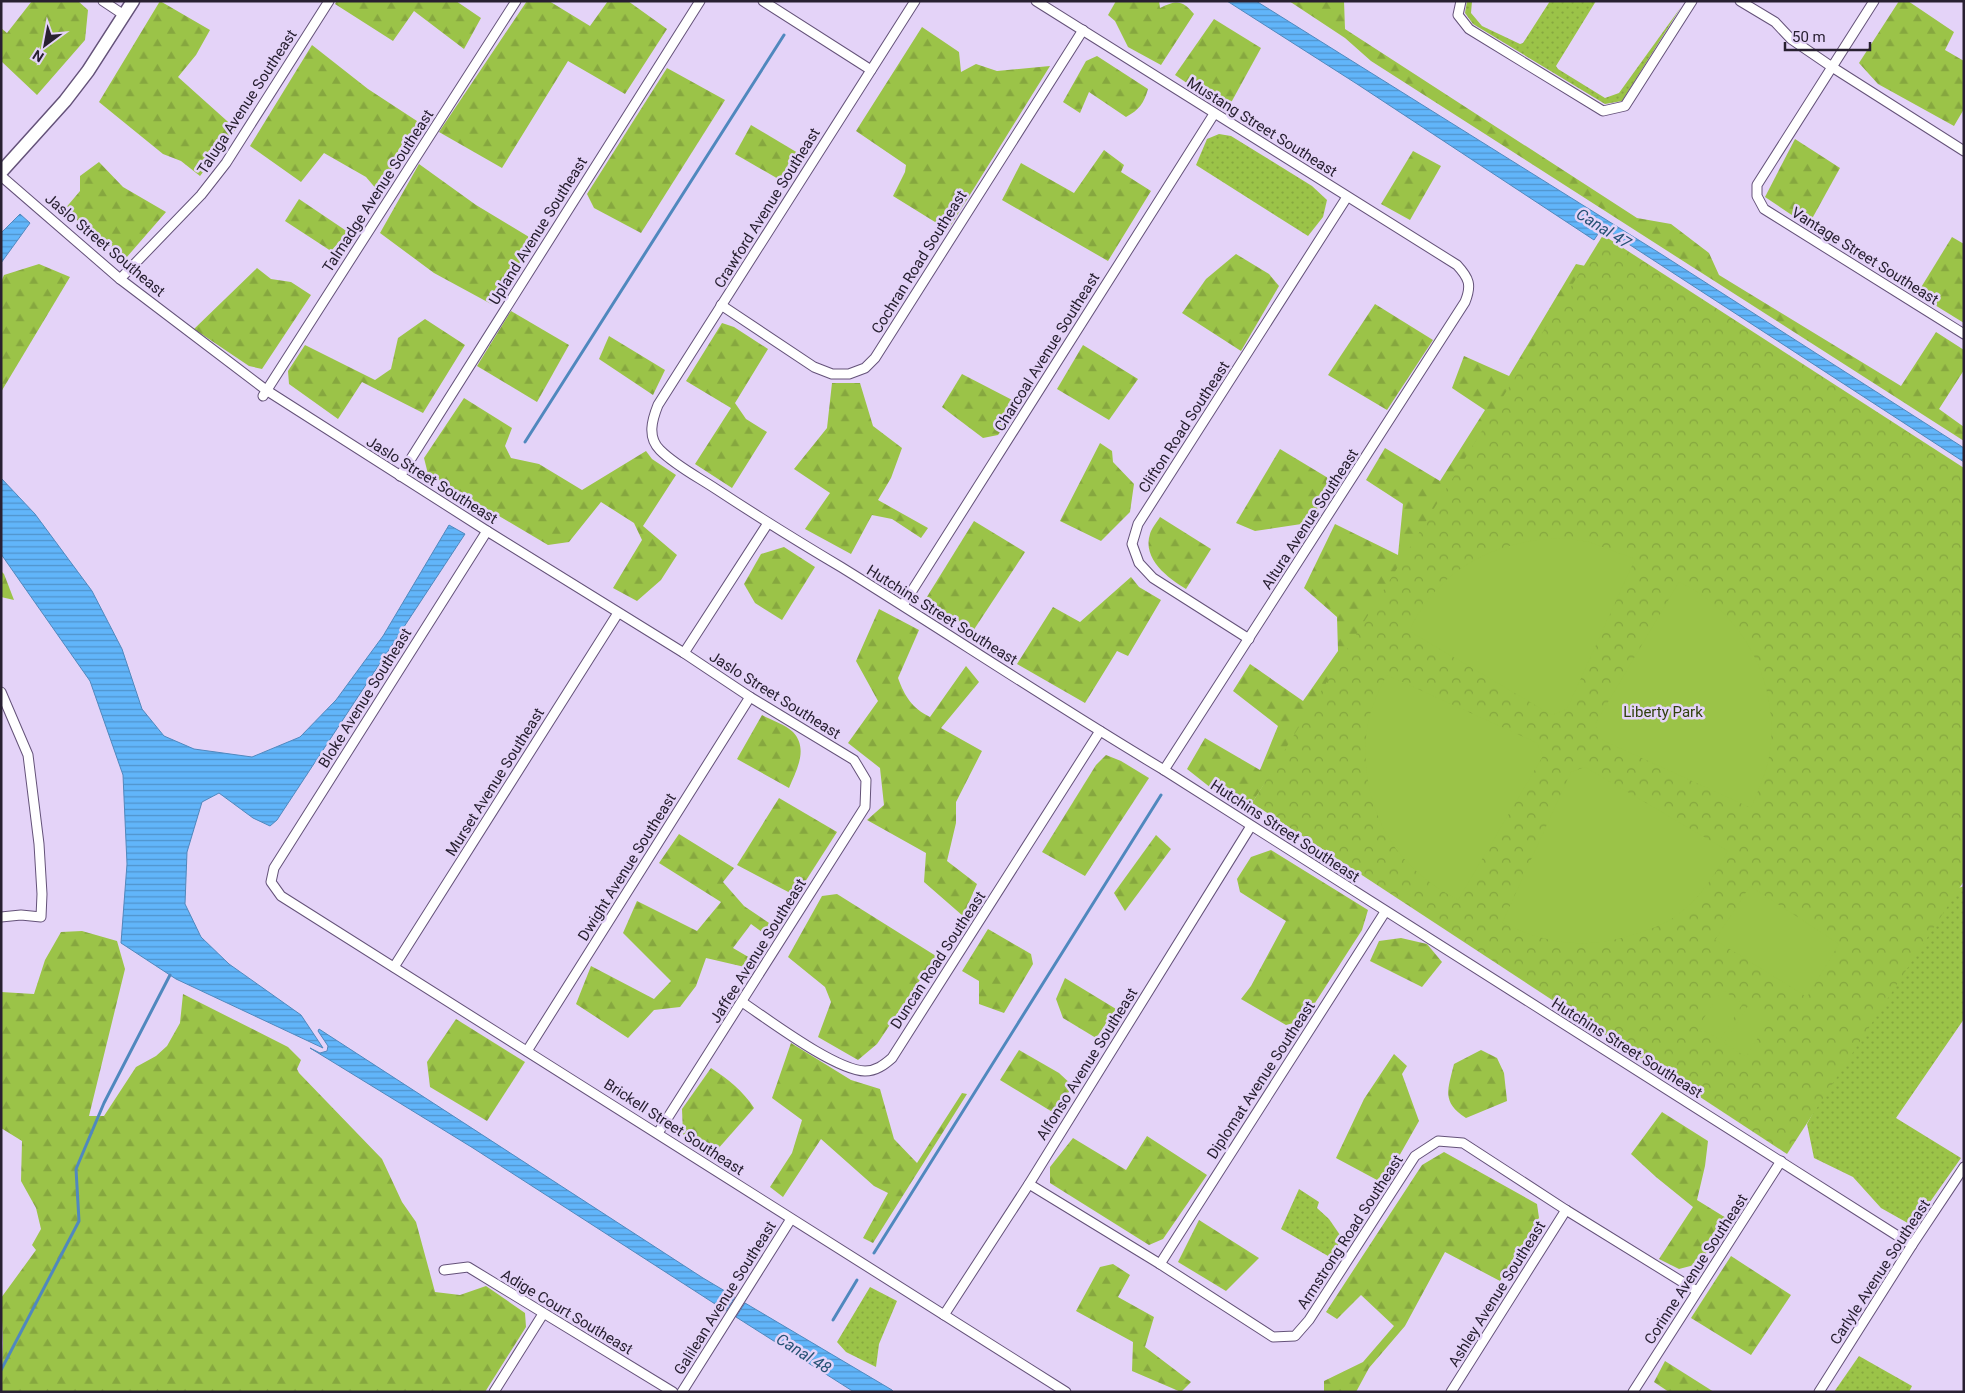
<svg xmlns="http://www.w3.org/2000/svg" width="1965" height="1393" font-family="Roboto,sans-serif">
  <defs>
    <pattern id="grass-dots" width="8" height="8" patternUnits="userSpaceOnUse" patternTransform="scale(1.25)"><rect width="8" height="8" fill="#9bc348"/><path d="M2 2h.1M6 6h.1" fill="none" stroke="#86a73f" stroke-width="1.8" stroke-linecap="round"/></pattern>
    <pattern id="forest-firs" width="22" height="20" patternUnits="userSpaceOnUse" patternTransform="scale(1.25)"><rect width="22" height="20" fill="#9bc348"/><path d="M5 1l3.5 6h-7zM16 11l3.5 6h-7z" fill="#86a73f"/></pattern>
    <pattern id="park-crowns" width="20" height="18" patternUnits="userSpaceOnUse" patternTransform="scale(1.25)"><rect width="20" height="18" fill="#9bc348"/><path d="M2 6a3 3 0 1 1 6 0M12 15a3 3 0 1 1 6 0" fill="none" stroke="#86a73f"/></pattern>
    <pattern id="water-rules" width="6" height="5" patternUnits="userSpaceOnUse" patternTransform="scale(1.25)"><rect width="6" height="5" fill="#61b5fa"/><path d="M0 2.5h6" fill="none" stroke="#5093cb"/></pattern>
  </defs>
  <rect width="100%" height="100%" fill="#e4d3f8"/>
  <g fill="url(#grass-dots)">
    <polygon points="1467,1 1472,1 1471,13 1482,26 1520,44 1523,43 1550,1 1596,1 1556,66 1558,69 1605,98 1619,93 1681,7 1622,101 1605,104 1473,24 1465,13"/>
    <polygon points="1219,134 1231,136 1312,186 1327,200 1323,217 1308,236 1196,165 1207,139"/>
    <polygon points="1964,886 1964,1019 1896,1118 1961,1158 1913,1226 1881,1208 1853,1177 1814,1158 1807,1124 1928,899"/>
    <polygon points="1299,1189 1319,1202 1317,1208 1329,1219 1340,1235 1335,1260 1281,1229"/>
    <polygon points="870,1287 897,1301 879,1344 876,1367 846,1352 837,1342"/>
    <polygon points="1859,1356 1912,1386 1909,1392 1834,1392"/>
  </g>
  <g fill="url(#forest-firs)">
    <polygon points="32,1 78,1 88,10 85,40 37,95 1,61 1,28 7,33"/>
    <polygon points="160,1 210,30 196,55 178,77 236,129 200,176 181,161 163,154 99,102"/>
    <polygon points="337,1 456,1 481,18 464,49 414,11 393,41 335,4"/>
    <polygon points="527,1 549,1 590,26 608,1 628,1 667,29 625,94 568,61 502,168 439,132"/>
    <path d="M1116,1H1159L1160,8C1177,0 1182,0 1194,14L1161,65L1128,47L1115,21L1108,15Z"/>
    <polygon points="1289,1 1344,1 1345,29 1637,218 1671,224 1709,253 1719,275 1901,386 1936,332 1964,350 1964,370 1939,409 1964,427 1964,441 1371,61 1345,38"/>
    <polygon points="1899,1 1908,1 1954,32 1945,50 1964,61 1964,109 1954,126 1878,84 1859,63"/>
    <polygon points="1214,19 1261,48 1227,110 1175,75"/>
    <polygon points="922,27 959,52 961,72 976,64 997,71 1050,66 948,230 893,196 905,172 906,165 856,131"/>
    <polygon points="312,45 368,89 420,123 378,191 366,177 324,153 301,182 250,146"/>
    <path d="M1097,56L1148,89C1144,103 1139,110 1126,117L1089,92L1080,113L1063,102L1086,61Z"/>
    <polygon points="667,68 725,100 641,233 594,208 587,194"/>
    <polygon points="751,125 803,156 787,184 735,154"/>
    <polygon points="1795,139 1840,168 1808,226 1765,197"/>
    <polygon points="1104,150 1124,165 1121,172 1151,191 1108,261 1002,200 1021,163 1074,193"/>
    <polygon points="1413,151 1441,166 1410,220 1381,204"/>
    <polygon points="99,162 123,187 166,212 126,258 64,210 80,191 80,176"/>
    <polygon points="419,164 476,205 534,240 493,305 434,273 380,233"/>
    <polygon points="299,199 348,232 331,251 285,221"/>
    <polygon points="1952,237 1964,244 1964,323 1917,294"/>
    <polygon points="1236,254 1269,274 1279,286 1241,351 1182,313 1206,279"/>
    <polygon points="39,264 70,277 1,392 1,282 4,275"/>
    <polygon points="1576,264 1590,267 1414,554 1252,803 1230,803 1187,769 1205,738 1260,770 1278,726 1233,691 1250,664 1303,701 1338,651 1337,617 1304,588 1335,524 1398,555 1403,504 1366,480 1385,448 1440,481 1485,410 1452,388 1464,356 1509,376"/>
    <polygon points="257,268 271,279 291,282 311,295 262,369 249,366 194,329"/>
    <polygon points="1375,304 1433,340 1387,410 1328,375"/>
    <polygon points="511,311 569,345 537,402 477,366"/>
    <polygon points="425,319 465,345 423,413 362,382 338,419 289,384 288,371 305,345 375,380 391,369 398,338"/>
    <polygon points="722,323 734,327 768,349 735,403 746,419 767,432 732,488 695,464 731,408 686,381"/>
    <polygon points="609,336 665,370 653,395 599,359"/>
    <polygon points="1083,345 1138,379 1109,420 1057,389"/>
    <polygon points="962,374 1020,404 998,435 983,438 942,407"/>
    <polygon points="832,383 860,383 873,426 902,448 891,478 878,500 928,528 921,538 892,519 872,515 851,554 805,529 830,493 794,469 827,428"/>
    <polygon points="464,398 512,428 505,446 511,458 539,464 582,490 646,451 652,459 676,475 643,526 677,555 661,580 637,601 613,588 642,540 634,523 601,502 569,542 548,545 428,474 424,458"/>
    <polygon points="1100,443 1112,451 1113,462 1134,484 1130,512 1101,541 1060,521"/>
    <polygon points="1280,449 1338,484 1308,523 1255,531 1236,523"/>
    <path d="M1160,517L1211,549L1186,589C1168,578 1142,559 1150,534C1151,529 1157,522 1160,517Z"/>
    <polygon points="974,521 1025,552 973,631 925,600"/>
    <polygon points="784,547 815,567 782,620 755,603 744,584 761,554"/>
    <polygon points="1,571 4,574 14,600 1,597"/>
    <polygon points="1131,577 1139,587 1161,600 1128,656 1117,651 1085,703 1017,664 1053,607 1080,622"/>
    <path d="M879,609L919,630L898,678C905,697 912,708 930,717L966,666L979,682L941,728L982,751L956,802V823L947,861L977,884L963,916L924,882L926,853L867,820L884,805L880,768L848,743L878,701L856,661Z"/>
    <path d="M762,715C771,720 786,725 793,732C809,749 796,771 789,788L737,759Z"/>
    <polygon points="1106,755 1121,761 1149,778 1085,876 1042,852 1096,765"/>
    <polygon points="779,798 837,832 796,896 737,865"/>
    <polygon points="679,834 734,868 723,882 744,906 775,927 769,937 751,924 733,948 757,962 749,968 706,958 696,986 680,1007 654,1010 628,1038 576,1004 591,966 654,999 671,981 623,933 637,901 697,931 721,902 659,863"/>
    <polygon points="1156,835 1171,849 1125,911 1114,893"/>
    <polygon points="1271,850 1368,910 1362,930 1304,1020 1286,1025 1241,999 1251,986 1286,921 1240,892 1237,879 1251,857"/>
    <polygon points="837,894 936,956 877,1044 858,1060 818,1037 831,1002 825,987 788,957 822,896"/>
    <polygon points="988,929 1031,954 1033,964 1004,1013 979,1004 979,981 962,971"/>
    <polygon points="82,931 117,941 125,969 89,1116 104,1116 136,1067 156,1056 167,1046 180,1023 183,994 288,1047 301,1060 297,1069 299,1073 382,1159 402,1202 416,1222 435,1292 460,1295 486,1286 525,1313 526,1327 485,1392 1,1392 3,1343 1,1298 36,1250 32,1245 41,1229 36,1208 21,1181 22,1141 1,1128 1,992 34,994 45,960 61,932"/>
    <polygon points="1401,938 1427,944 1442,962 1422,987 1370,961 1379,941"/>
    <polygon points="1065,978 1116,1009 1096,1038 1063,1018 1056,999"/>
    <polygon points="456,1019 525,1062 487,1121 430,1087 427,1062"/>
    <polygon points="791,1043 851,1080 880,1089 894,1139 917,1163 962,1093 967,1094 873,1243 863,1238 888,1193 874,1186 821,1139 783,1197 770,1187 792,1153 802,1120 772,1098"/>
    <polygon points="1019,1050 1059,1073 1073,1086 1054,1113 1000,1080"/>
    <path d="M1481,1050L1497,1058L1504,1073L1507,1101L1466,1118C1441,1102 1448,1089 1454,1064Z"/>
    <polygon points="1394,1054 1407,1066 1402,1074 1419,1121 1398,1158 1377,1180 1336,1158 1364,1099"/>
    <path d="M711,1068C728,1079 743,1091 754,1108L717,1150H702L683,1135L682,1109Z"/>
    <polygon points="1662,1112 1708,1141 1705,1166 1697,1200 1731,1221 1698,1264 1679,1269 1659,1259 1693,1207 1656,1177 1631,1154"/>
    <polygon points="1147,1136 1207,1175 1163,1239 1149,1245 1050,1183 1050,1167 1073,1138 1126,1170"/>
    <polygon points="1444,1152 1537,1204 1539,1218 1500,1281 1445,1252 1405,1326 1369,1368 1356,1392 1324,1392 1324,1381 1363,1362 1394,1326 1361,1295 1337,1319 1326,1312 1422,1165"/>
    <polygon points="1199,1220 1259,1258 1226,1291 1178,1262"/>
    <polygon points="1731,1256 1791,1295 1751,1355 1691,1318"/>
    <polygon points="1113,1264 1130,1275 1118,1297 1154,1317 1145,1347 1191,1382 1181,1392 1132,1371 1133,1342 1076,1311 1100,1267"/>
    <polygon points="1665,1361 1714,1392 1669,1392 1654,1382"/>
  </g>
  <polygon fill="url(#park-crowns)" points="1603,235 1964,468 1964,881 1787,1154 1252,803"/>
  <g fill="#9bc348">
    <path d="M1566,538L1589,542L1635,559L1567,709L1552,715L1409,631C1439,567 1497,539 1566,538Z"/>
    <path d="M1679,582C1744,612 1782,686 1769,757C1766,774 1758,791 1751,808L1600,739L1595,724Z"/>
    <path d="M1387,675L1537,743L1543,756L1458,900C1440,890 1423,879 1409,864C1372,827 1357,764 1370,714C1374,701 1380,687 1387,675Z"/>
    <path d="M1585,767L1728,851C1715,875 1699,900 1676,916C1665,924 1651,929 1638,933C1589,950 1549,945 1502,923L1571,772Z"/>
    <polygon points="1750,886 1839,944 1807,997 1715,940"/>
    <polygon points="1722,990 1743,1003 1720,1040 1698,1027"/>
    <polygon points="1748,1006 1769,1020 1746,1057 1724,1043"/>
  </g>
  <g fill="url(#water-rules)" stroke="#5088be">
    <polygon points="1227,1 1256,1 1661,254 1964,448 1964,462 1607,230 1600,231 1594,240 1357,84"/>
    <polygon points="20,214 30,223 1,263 1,233"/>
    <polygon points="1,478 35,514 92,591 122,649 142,709 164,736 194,749 252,757 300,737 336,700 383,636 449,525 465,534 277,820 270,826 253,818 219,793 202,802 187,852 185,904 201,937 229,964 301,1015 323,1048 176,979 121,943 127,864 123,775 90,681 1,554"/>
    <polygon points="319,1029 703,1278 735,1297 726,1311 473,1148 310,1048 320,1053 327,1051 328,1046 318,1031"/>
    <polygon points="745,1303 892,1390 894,1392 854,1392 736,1317"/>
  </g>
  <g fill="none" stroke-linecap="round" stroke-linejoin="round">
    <g stroke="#5088be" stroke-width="3">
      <polyline points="525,442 784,35"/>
      <polyline points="874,1253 1161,795"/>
      <polyline points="833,1320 857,1280"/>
      <polyline points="1,1370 79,1221 76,1169 104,1103 170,975"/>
    </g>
    <defs>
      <g id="street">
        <polyline points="103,1 124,15"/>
        <polyline points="763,1 871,70"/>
        <path d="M915,1L658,405C652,420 647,437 660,450C676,466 698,477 716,489C757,516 799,542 841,567C949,634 1055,705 1164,770L1912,1245"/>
        <path d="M1036,1L1457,265C1469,278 1472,285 1465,302L1164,770"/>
        <polyline points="1461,1 1458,15 1469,29 1603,111 1625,106 1692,1"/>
        <polyline points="1740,1 1775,22 1791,39 1832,67 1964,151"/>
        <polyline points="1874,1 1757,185 1757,196 1764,209 1964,334"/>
        <polyline points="1,176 120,279 266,390 487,531 684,653 750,697 854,760 866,780 865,807 658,1133"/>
        <polyline points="120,279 201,195 226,163 329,1"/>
        <polyline points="721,305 814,367 832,374 849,374 865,368 875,358 1083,30"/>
        <polyline points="263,396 516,1"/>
        <polyline points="400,476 700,1"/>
        <polyline points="487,531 274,868 271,882 281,896 1066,1392"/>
        <polyline points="903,605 1214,114"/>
        <polyline points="1249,639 1153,578 1139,563 1132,544 1138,524 1347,197"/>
        <polyline points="684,653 768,523"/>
        <polyline points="1,692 28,755 39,844 42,894 41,917 21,915 1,917"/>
        <polyline points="394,967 618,613"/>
        <path d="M742,1002C769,1020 835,1070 865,1071C876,1071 884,1065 892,1058L1100,731"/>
        <polyline points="527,1051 750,697"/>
        <polyline points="1029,1184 1160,1264 1273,1337 1295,1336 1309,1320 1415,1156 1438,1141 1463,1143 1566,1210 1697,1291"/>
        <polyline points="1160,1264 1385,912"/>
        <polyline points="444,1270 468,1267 673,1392"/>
        <polyline points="944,1315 1029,1184 1251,826"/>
        <polyline points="494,1392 543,1314"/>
        <polyline points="682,1392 791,1219"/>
        <polyline points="1451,1392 1566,1210"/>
        <polyline points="1633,1392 1781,1161"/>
        <polyline points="1819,1392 1912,1245 1964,1167"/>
      </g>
      <polyline id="secondary" points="1,172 65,101 88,71 133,1"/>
    </defs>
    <use href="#street" stroke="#645279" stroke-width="11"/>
    <use href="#secondary" stroke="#645279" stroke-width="15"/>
    <use href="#street" stroke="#fff" stroke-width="9"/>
    <use href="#secondary" stroke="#fff" stroke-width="12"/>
  </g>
  <g text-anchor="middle" stroke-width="5" stroke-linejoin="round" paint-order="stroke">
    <g font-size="15" fill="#282031" stroke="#e4d3f8">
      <text transform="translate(247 102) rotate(-57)" y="5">Taluga Avenue Southeast</text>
      <text transform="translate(1262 127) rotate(32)" y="5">Mustang Street Southeast</text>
      <text transform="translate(378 191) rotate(-57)" y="5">Talmadge Avenue Southeast</text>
      <text transform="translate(767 208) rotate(-58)" y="5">Crawford Avenue Southeast</text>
      <text transform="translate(538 231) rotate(-58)" y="5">Upland Avenue Southeast</text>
      <text transform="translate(105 245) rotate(40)" y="5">Jaslo Street Southeast</text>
      <text transform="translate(1865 256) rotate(32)" y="5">Vantage Street Southeast</text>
      <text transform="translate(919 262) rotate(-58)" y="5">Cochran Road Southeast</text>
      <text transform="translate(1047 352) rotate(-58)" y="5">Charcoal Avenue Southeast</text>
      <text transform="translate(1184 427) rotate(-57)" y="5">Clifton Road Southeast</text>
      <text transform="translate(432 480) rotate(32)" y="5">Jaslo Street Southeast</text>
      <text transform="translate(1310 519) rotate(-57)" y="5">Altura Avenue Southeast</text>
      <text transform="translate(942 615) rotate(32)" y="5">Hutchins Street Southeast</text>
      <text transform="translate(775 695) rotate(32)" y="5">Jaslo Street Southeast</text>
      <text transform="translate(365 698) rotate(-58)" y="5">Bloke Avenue Southeast</text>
      <text transform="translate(495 782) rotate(-58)" y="5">Murset Avenue Southeast</text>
      <text transform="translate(1285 831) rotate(33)" y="5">Hutchins Street Southeast</text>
      <text transform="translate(627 867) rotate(-58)" y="5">Dwight Avenue Southeast</text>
      <text transform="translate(758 951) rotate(-58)" y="5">Jaffee Avenue Southeast</text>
      <text transform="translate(938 960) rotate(-57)" y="5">Duncan Road Southeast</text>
      <text transform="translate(1627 1048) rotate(32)" y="5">Hutchins Street Southeast</text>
      <text transform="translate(1087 1064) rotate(-58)" y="5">Alfonso Avenue Southeast</text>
      <text transform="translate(1261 1080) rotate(-57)" y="5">Diplomat Avenue Southeast</text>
      <text transform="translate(674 1127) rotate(33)" y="5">Brickell Street Southeast</text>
      <text transform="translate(1350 1232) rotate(-57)" y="5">Armstrong Road Southeast</text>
      <text transform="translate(1696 1269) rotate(-57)" y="5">Corinne Avenue Southeast</text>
      <text transform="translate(1880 1272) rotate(-57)" y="5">Carlyle Avenue Southeast</text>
      <text transform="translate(1497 1294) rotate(-58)" y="5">Ashley Avenue Southeast</text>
      <text transform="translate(725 1298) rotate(-58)" y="5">Galilean Avenue Southeast</text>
      <text transform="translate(567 1312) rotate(31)" y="5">Adige Court Southeast</text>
    </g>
    <g font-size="15" fill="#30400d" stroke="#e4d3f8">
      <text x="1663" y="717">Liberty Park</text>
    </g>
    <g font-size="16" font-style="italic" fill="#255174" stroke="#e4d3f8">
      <text transform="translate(1604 228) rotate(32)" y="6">Canal 47</text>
      <text transform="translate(804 1353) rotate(32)" y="6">Canal 48</text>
    </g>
  </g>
  <rect width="1965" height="1393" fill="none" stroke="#282031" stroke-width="5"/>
  <g transform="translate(45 45) rotate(212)" stroke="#e4d3f8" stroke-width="4" paint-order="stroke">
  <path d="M0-4L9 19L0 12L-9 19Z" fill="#282031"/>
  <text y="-8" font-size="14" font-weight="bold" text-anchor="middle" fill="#282031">N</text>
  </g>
  <path d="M1785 42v8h85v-8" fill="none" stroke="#282031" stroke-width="2.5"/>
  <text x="1792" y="42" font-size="15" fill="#282031" stroke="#e4d3f8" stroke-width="4" paint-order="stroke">50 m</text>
</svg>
